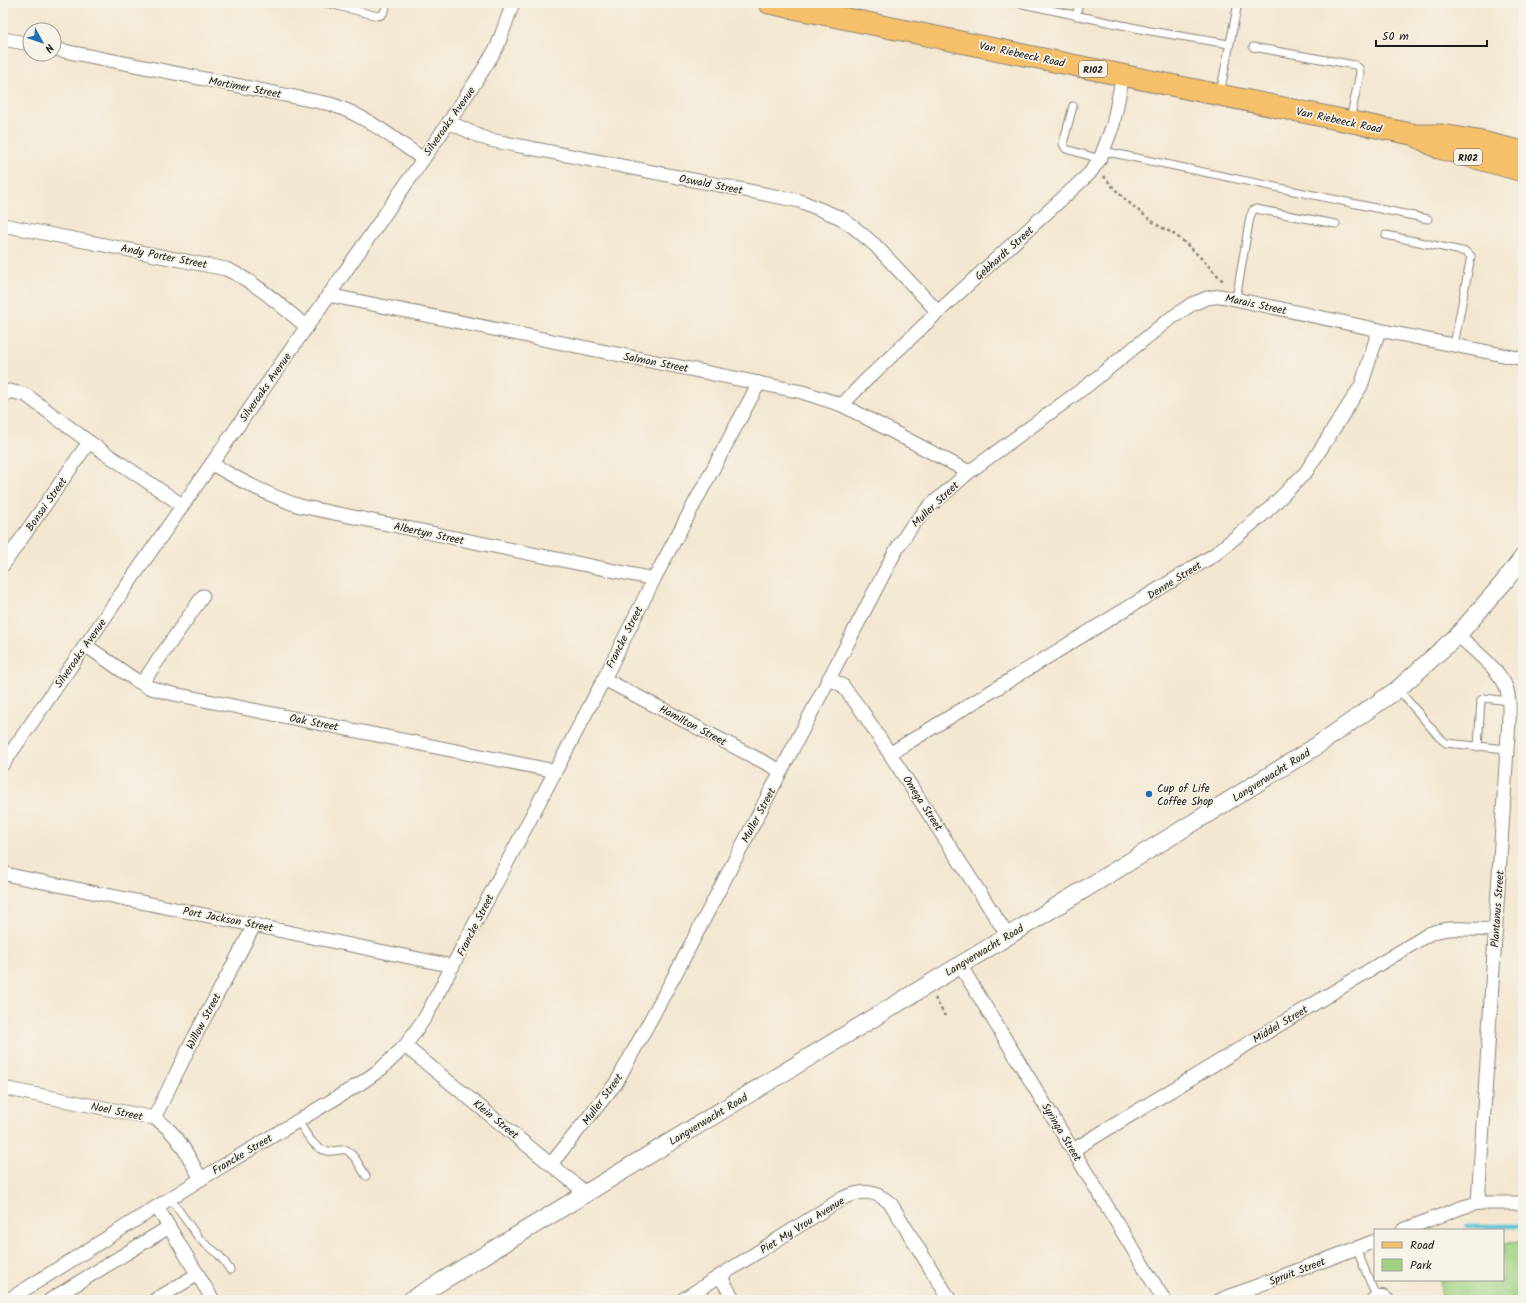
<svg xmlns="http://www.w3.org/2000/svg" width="1526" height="1303" font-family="Kalam,sans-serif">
  <rect width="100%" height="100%" fill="#f7f3e8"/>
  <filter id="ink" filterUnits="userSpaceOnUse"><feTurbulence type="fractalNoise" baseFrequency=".025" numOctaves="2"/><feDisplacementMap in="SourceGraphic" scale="8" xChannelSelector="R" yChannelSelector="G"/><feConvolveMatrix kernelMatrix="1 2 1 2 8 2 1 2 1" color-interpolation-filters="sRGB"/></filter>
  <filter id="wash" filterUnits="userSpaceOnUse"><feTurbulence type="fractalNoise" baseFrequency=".012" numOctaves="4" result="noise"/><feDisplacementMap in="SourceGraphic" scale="16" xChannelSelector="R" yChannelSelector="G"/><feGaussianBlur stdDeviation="0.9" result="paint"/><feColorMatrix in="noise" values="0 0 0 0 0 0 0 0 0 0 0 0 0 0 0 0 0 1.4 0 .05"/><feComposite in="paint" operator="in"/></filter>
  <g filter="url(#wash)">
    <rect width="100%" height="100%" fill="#f3e7d1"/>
    <polygon fill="#9ed282" stroke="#5d774f" points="1523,1242 1523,1300 1440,1300 1441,1280 1503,1280 1503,1243"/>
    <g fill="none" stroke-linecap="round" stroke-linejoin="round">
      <polyline stroke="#5bc3d7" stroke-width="4.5" points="1468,1226 1523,1226"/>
    </g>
  </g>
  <g filter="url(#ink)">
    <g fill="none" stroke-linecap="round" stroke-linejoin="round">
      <defs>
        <g id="service">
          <path d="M326,3L378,16C385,15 385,9 387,3"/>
          <polyline points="1018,3 1150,31 1229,44"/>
          <polyline points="1076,16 1079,3"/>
          <polyline points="1253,47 1355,65 1359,68 1360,73 1350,120"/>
          <polyline points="1220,93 1238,3"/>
          <polyline points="1073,106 1063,144 1066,149 1100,159"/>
          <polyline points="1103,151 1428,219"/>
          <polyline points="1386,235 1466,252 1471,256 1454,345"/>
          <polyline points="1236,299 1250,217 1253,210 1256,209 1336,224"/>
          <polyline points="1398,689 1439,737 1446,743 1507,749"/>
          <polyline points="1478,747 1481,700 1484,698 1509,701"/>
          <path d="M298,1121C305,1131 313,1149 327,1151C333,1152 340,1149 347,1150L355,1158L366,1176"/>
          <polyline points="170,1198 198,1237 204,1243 217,1253 224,1261 230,1270"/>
          <polyline points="1356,1248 1375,1294"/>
          <path d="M1369,1300C1375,1291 1385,1291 1391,1300"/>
        </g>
        <g id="minor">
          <polyline points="3,39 30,44"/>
          <path d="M54,49L330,104C365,115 393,138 423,159"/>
          <polyline points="449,122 481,137 490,140 800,201 841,218 856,229 876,246 938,312"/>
          <path d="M3,225L226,269C256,282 281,306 307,327"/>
          <polyline points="328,295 802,392 842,405 969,472"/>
          <polyline points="3,396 10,391 26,395 89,442 182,505"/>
          <polyline points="842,405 864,382 938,312 1089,174 1100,159 1113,125 1123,75"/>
          <path d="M212,464C241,481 269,496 300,506L654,579"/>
          <polyline points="3,565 89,442"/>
          <path d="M1458,635C1471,648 1500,670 1506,687C1512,701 1508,733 1507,749L1478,1203"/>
          <polyline points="85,645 134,679 148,687 169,693 555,771"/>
          <polyline points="829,678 843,686 862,711 1008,936"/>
          <polyline points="604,679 781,771"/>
          <polyline points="142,683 203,596"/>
          <polyline points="891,753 1214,555 1266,512 1306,472 1361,386 1379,330"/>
          <polyline points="3,764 449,122 485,67 497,47 513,3"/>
          <polyline points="3,873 14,876 453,966"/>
          <polyline points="960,965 1164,1300"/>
          <polyline points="405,1046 586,1193"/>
          <path d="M3,1088L154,1118C178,1132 187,1155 201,1179"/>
          <polyline points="154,1118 195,1036 255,924"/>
          <path d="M1073,1150L1429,934C1449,925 1474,930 1496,930"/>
          <polyline points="551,1164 616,1083 677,971 895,552 911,527 929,507 969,472 1088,385 1167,321 1192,304 1207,298 1221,296 1379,330 1523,359"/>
          <polyline points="157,1207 213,1300"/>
          <polyline points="1403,1230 1463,1207 1478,1203 1523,1203"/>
          <polyline points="720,1276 734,1300"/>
          <polyline points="8,1300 201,1179 361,1083 381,1069 405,1046 426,1016 604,679 654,579 759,383"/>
          <polyline points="50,1300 169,1227"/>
          <polyline points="155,1300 198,1274"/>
          <path d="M682,1300L843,1198C863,1190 874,1189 891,1204L950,1300"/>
          <polyline points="1220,1300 1375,1241"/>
        </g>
        <polyline id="tertiary" points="411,1300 1162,842 1312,749 1398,689 1458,635 1504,582 1523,557"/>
        <g id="primary">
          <polyline points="769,3 1416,135 1442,135 1477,141 1523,152"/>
          <polyline points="1418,137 1439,148 1523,171"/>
        </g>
      </defs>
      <use href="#service" stroke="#888276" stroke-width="9"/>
      <use href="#minor" stroke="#888276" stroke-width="15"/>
      <use href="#tertiary" stroke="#888276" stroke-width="19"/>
      <use href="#primary" stroke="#888276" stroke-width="23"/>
      <g stroke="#888276" stroke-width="2.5" stroke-dasharray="3 3" stroke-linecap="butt">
        <path d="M1104,176C1118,195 1137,210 1156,224C1162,228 1169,231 1175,235C1193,248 1208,266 1224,282"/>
        <polyline points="935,998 945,1016"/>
      </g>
      <use href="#service" stroke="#fff" stroke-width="7"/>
      <use href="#minor" stroke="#fff" stroke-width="13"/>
      <use href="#tertiary" stroke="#fff" stroke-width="17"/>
      <use href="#primary" stroke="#f6c06b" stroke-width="21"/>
    </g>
  </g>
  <circle fill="#1f6fb2" stroke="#f7f3e8" stroke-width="1.5" cx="1149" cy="794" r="4"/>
  <g text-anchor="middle" stroke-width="3.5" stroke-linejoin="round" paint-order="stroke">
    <g fill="#f7f3e8" stroke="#5e5c59" stroke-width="1">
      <rect x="1079" y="61" width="28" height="16" rx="3"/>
      <rect x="1454" y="149" width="28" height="16" rx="3"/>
    </g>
    <g font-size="10" font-weight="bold" fill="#1c1c1c">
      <text x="1093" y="73">R102</text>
      <text x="1468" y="161">R102</text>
    </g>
    <g font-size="11" fill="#1c1c1c" stroke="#f7f3e8">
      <text transform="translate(1022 54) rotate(12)" y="4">Van Riebeeck Road</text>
      <text transform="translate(245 87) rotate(11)" y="4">Mortimer Street</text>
      <text transform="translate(1339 120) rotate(12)" y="4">Van Riebeeck Road</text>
      <text transform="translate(449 121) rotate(-55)" y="4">Silveroaks Avenue</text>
      <text transform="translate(711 184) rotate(11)" y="4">Oswald Street</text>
      <text transform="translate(1004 253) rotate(-42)" y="4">Gebhardt Street</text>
      <text transform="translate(164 256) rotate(11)" y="4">Andy Porter Street</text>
      <text transform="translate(1256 304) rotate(12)" y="4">Marais Street</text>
      <text transform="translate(656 362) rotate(11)" y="4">Salmon Street</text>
      <text transform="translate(265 387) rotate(-55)" y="4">Silveroaks Avenue</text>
      <text transform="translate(46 504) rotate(-55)" y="4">Bonsai Street</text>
      <text transform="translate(935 504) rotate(-44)" y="4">Muller Street</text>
      <text transform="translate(429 533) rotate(12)" y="4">Albertyn Street</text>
      <text transform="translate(1174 580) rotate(-32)" y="4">Denne Street</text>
      <text transform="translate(624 637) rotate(-63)" y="4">Francke Street</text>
      <text transform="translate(80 653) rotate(-55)" y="4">Silveroaks Avenue</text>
      <text transform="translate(314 722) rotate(11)" y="4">Oak Street</text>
      <text transform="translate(693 725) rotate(28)" y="4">Hamilton Street</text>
      <text transform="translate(1271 775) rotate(-32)" y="4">Langverwacht Road</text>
      <text transform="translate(923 803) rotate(57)" y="4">Omega Street</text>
      <text transform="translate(758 815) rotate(-62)" y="4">Muller Street</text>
      <text transform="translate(1497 909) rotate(-86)" y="4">Plantanus Street</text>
      <text transform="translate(228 919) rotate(11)" y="4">Port Jackson Street</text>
      <text transform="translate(475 925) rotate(-63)" y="4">Francke Street</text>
      <text transform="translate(984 950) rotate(-31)" y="4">Langverwacht Road</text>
      <text transform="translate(203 1021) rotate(-62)" y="4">Willow Street</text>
      <text transform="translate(1280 1024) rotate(-31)" y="4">Middel Street</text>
      <text transform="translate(602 1099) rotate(-54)" y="4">Muller Street</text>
      <text transform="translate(117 1111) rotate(12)" y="4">Noel Street</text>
      <text transform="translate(496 1119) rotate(39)" y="4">Klein Street</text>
      <text transform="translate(708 1119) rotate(-31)" y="4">Langverwacht Road</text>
      <text transform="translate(1062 1132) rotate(59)" y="4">Syringa Street</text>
      <text transform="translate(242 1154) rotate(-31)" y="4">Francke Street</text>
      <text transform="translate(802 1225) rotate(-32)" y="4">Piet My Vrou Avenue</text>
      <text transform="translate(1297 1271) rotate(-21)" y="4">Spruit Street</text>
    </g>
    <g font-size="11" fill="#1c1c1c" stroke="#f7f3e8" text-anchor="start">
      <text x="1157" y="792">Cup of Life<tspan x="1157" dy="13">Coffee Shop</tspan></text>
    </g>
  </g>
  <rect width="1526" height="1303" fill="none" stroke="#f7f3e8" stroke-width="16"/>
  <rect x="1374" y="1229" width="130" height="52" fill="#f7f3e8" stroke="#9f9d96"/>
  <rect x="1382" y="1242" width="20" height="6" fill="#f6c06b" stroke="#9f9d96"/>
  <text x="1410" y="1249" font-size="12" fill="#1c1c1c">Road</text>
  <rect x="1382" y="1259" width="20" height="12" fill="#9ed282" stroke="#9f9d96"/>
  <text x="1410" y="1269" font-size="12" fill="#1c1c1c">Park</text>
  <g transform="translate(42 42) rotate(130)"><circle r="19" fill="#f7f3e8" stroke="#9f9d96"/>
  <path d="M0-3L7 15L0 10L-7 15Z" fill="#1f6fb2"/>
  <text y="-6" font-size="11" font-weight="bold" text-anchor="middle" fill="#1c1c1c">N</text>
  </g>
  <path d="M1376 40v6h111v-6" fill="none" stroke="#1c1c1c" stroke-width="2"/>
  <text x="1382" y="40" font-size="12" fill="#1c1c1c" stroke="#f7f3e8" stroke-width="3" paint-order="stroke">50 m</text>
</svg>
